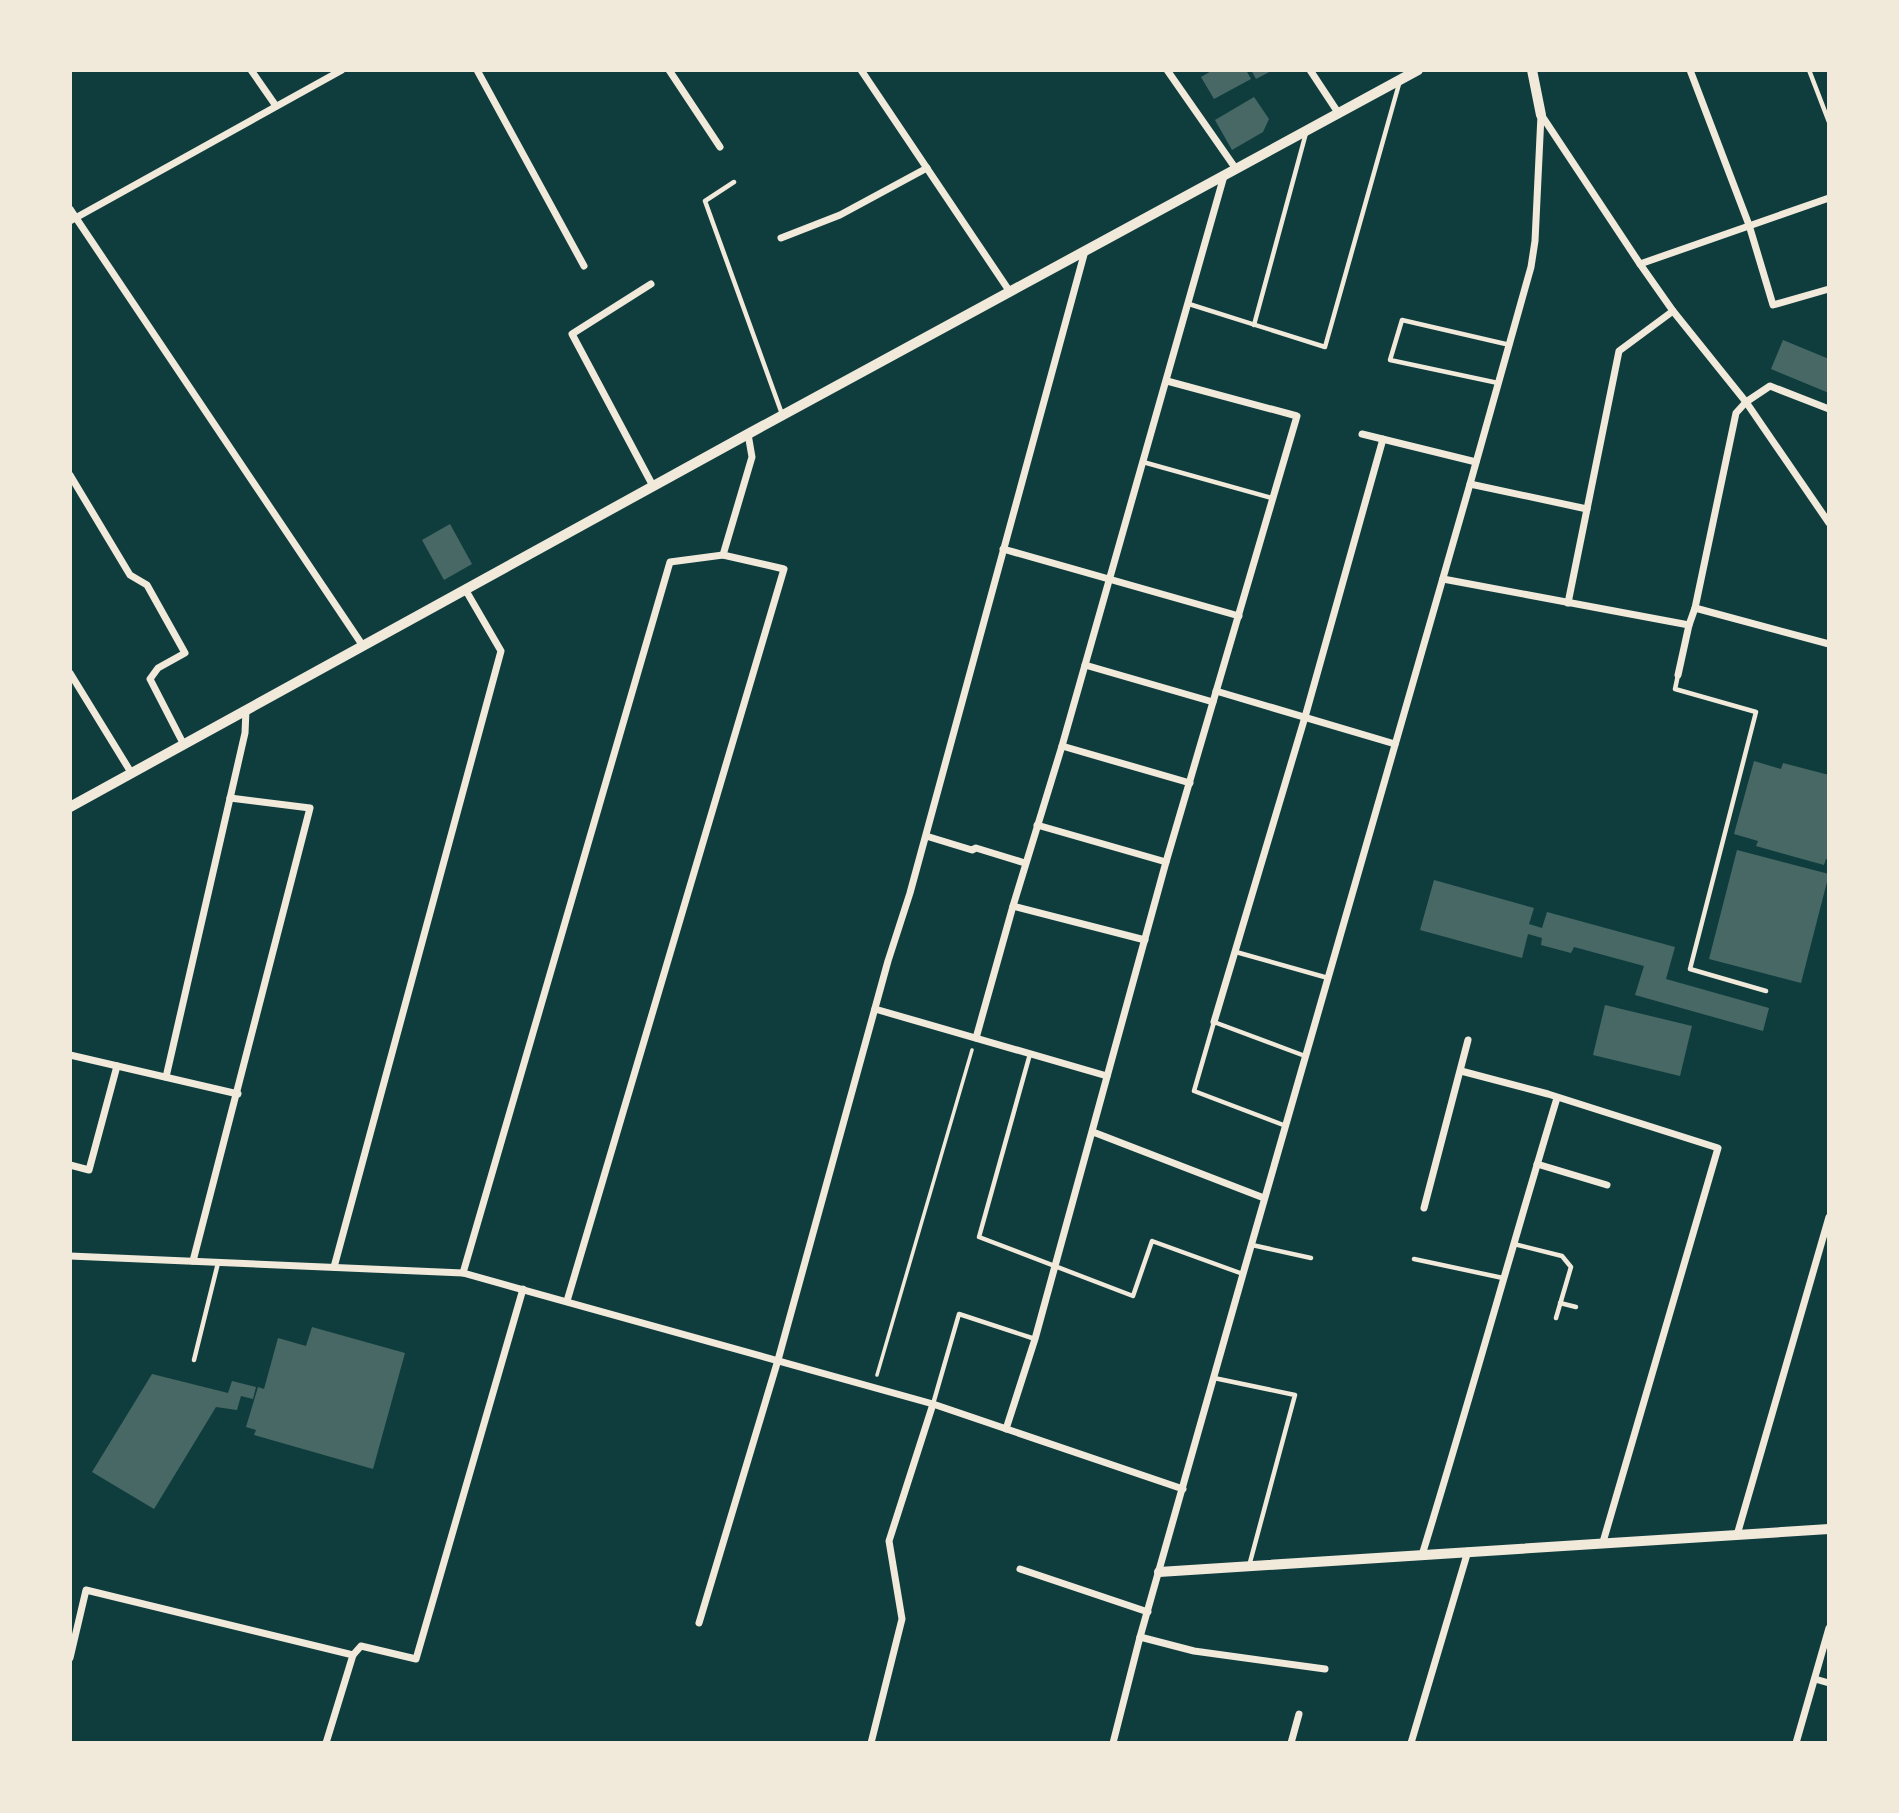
<svg xmlns="http://www.w3.org/2000/svg" width="1899" height="1813" font-family="'IBM Plex Serif',serif">
  <rect width="100%" height="100%" fill="#0f3d3e"/>
  <g fill="#486865">
    <polygon points="1213,70 1246,70 1251,79 1214,99 1201,77"/>
    <polygon points="1251,70 1273,70 1256,79"/>
    <polygon points="1254,97 1269,119 1263,132 1232,150 1215,120"/>
    <polygon points="1783,340 1829,359 1829,393 1771,369"/>
    <polygon points="450,524 472,564 444,580 422,540"/>
    <polygon points="1754,761 1781,769 1783,763 1829,775 1829,860 1826,859 1824,865 1756,846 1758,841 1734,834"/>
    <polygon points="1737,850 1829,874 1801,983 1709,959"/>
    <polygon points="1434,880 1534,908 1529,924 1542,928 1547,912 1675,947 1666,979 1769,1008 1763,1031 1635,995 1644,966 1574,947 1571,953 1541,945 1542,938 1528,934 1522,958 1420,930"/>
    <polygon points="1605,1005 1692,1026 1680,1076 1593,1055"/>
    <polygon points="312,1327 405,1353 373,1469 254,1435 256,1430 246,1427 258,1387 264,1389 278,1338 306,1346"/>
    <polygon points="152,1374 228,1393 232,1381 256,1387 253,1399 241,1396 237,1410 216,1407 154,1509 92,1472"/>
  </g>
  <g fill="none" stroke-linecap="round" stroke-linejoin="round">
    <polyline stroke="#f1e9da" stroke-width="3.5" points="877,1375 972,1050"/>
    <g stroke="#f1e9da" stroke-width="4.5">
      <polyline points="1809,70 1829,122"/>
      <polyline points="734,182 705,201 782,414"/>
      <polyline points="1189,304 1325,347 1399,84"/>
      <polyline points="1254,325 1306,133"/>
      <polyline points="1498,383 1390,360 1402,320 1510,345"/>
      <polyline points="1143,462 1272,498"/>
      <polyline points="1678,675 1675,689 1756,712 1690,969 1766,991"/>
      <polyline points="1236,952 1328,978"/>
      <polyline points="1030,1054 979,1237 1133,1296 1152,1241 1243,1274"/>
      <polyline points="1286,1126 1194,1091 1214,1022 1305,1056"/>
      <polyline points="1514,1244 1562,1256 1571,1267 1556,1318"/>
      <polyline points="1252,1245 1311,1258"/>
      <polyline points="1414,1259 1503,1278"/>
      <polyline points="1560,1303 1576,1307"/>
      <polyline points="194,1360 218,1263"/>
      <polyline points="1214,1378 1295,1395 1249,1566"/>
      <polyline points="933,1404 959,1314 1035,1339"/>
    </g>
    <g stroke="#f1e9da" stroke-width="7">
      <polyline points="251,70 276,106"/>
      <polyline points="477,70 584,266"/>
      <polyline points="669,70 720,147"/>
      <polyline points="861,70 1010,292"/>
      <polyline points="1167,70 1236,169"/>
      <polyline points="1310,70 1339,114"/>
      <polyline points="1690,70 1749,225 1773,305 1829,289"/>
      <polyline points="1542,116 1640,264 1673,311 1746,402 1829,523"/>
      <polyline points="70,209 363,646"/>
      <polyline points="70,221 342,70"/>
      <polyline points="781,238 840,215 927,168"/>
      <polyline points="1640,264 1829,198"/>
      <polyline points="651,284 572,334 653,486"/>
      <polyline points="1362,434 1476,462"/>
      <polyline points="70,475 130,575 147,585 185,653 158,668 150,679 184,745"/>
      <polyline points="1470,484 1587,509"/>
      <polyline points="1003,549 1239,616"/>
      <polyline points="1443,579 1689,625"/>
      <polyline points="1568,603 1619,351 1673,311"/>
      <polyline points="1695,608 1829,644"/>
      <polyline points="1085,665 1213,702"/>
      <polyline points="70,673 132,774"/>
      <polyline points="1678,675 1689,625 1695,608 1736,413 1746,402 1770,386 1829,409"/>
      <polyline points="1216,691 1395,744"/>
      <polyline points="1062,746 1190,783"/>
      <polyline points="1037,825 1166,862"/>
      <polyline points="926,836 972,850 976,848 1025,863"/>
      <polyline points="1013,906 1145,940"/>
      <polyline points="875,1009 1107,1076"/>
      <polyline points="1214,1022 1305,717 1383,439"/>
      <polyline points="976,1038 1013,906 1062,746 1224,176"/>
      <polyline points="70,1055 238,1094"/>
      <polyline points="1461,1071 1548,1094 1718,1148 1603,1542"/>
      <polyline points="166,1077 245,733 246,710"/>
      <polyline points="1093,1132 1264,1198"/>
      <polyline points="1537,1164 1607,1185"/>
      <polyline points="70,1165 89,1170 117,1066"/>
      <polyline points="1424,1208 1468,1040"/>
      <polyline points="70,1256 463,1273 933,1404 1183,1489"/>
      <polyline points="193,1261 310,808 230,798"/>
      <polyline points="334,1267 501,651 465,589"/>
      <polyline points="463,1273 670,562 723,555"/>
      <polyline points="567,1301 784,569 723,555 752,457 748,434"/>
      <polyline points="1006,1429 1035,1339 1055,1266 1166,862 1297,416 1167,381"/>
      <polyline points="1737,1535 1829,1217"/>
      <path d="M1422,1555C1469,1403 1511,1250 1557,1098"/>
      <polyline points="1020,1569 1148,1612"/>
      <polyline points="699,1623 778,1360 888,961 910,893 1085,251"/>
      <polyline points="1140,1637 1194,1651 1325,1669"/>
      <polyline points="353,1655 361,1646 416,1659 523,1289"/>
      <polyline points="70,1658 86,1590 353,1655 326,1743"/>
      <polyline points="1815,1679 1829,1683"/>
      <polyline points="871,1743 902,1619 889,1541 933,1404"/>
      <polyline points="1113,1743 1140,1637 1243,1274 1470,484 1531,267 1535,241 1541,115"/>
      <polyline points="1291,1743 1299,1714"/>
      <polyline points="1411,1743 1468,1551"/>
      <polyline points="1796,1743 1829,1628"/>
    </g>
    <g stroke="#f1e9da" stroke-width="10">
      <polyline points="1532,70 1541,115"/>
      <polyline points="70,807 748,434 1418,70"/>
      <polyline points="1159,1572 1829,1529"/>
    </g>
  </g>
  <rect width="1899" height="1813" fill="none" stroke="#f1e9da" stroke-width="144"/>
</svg>
